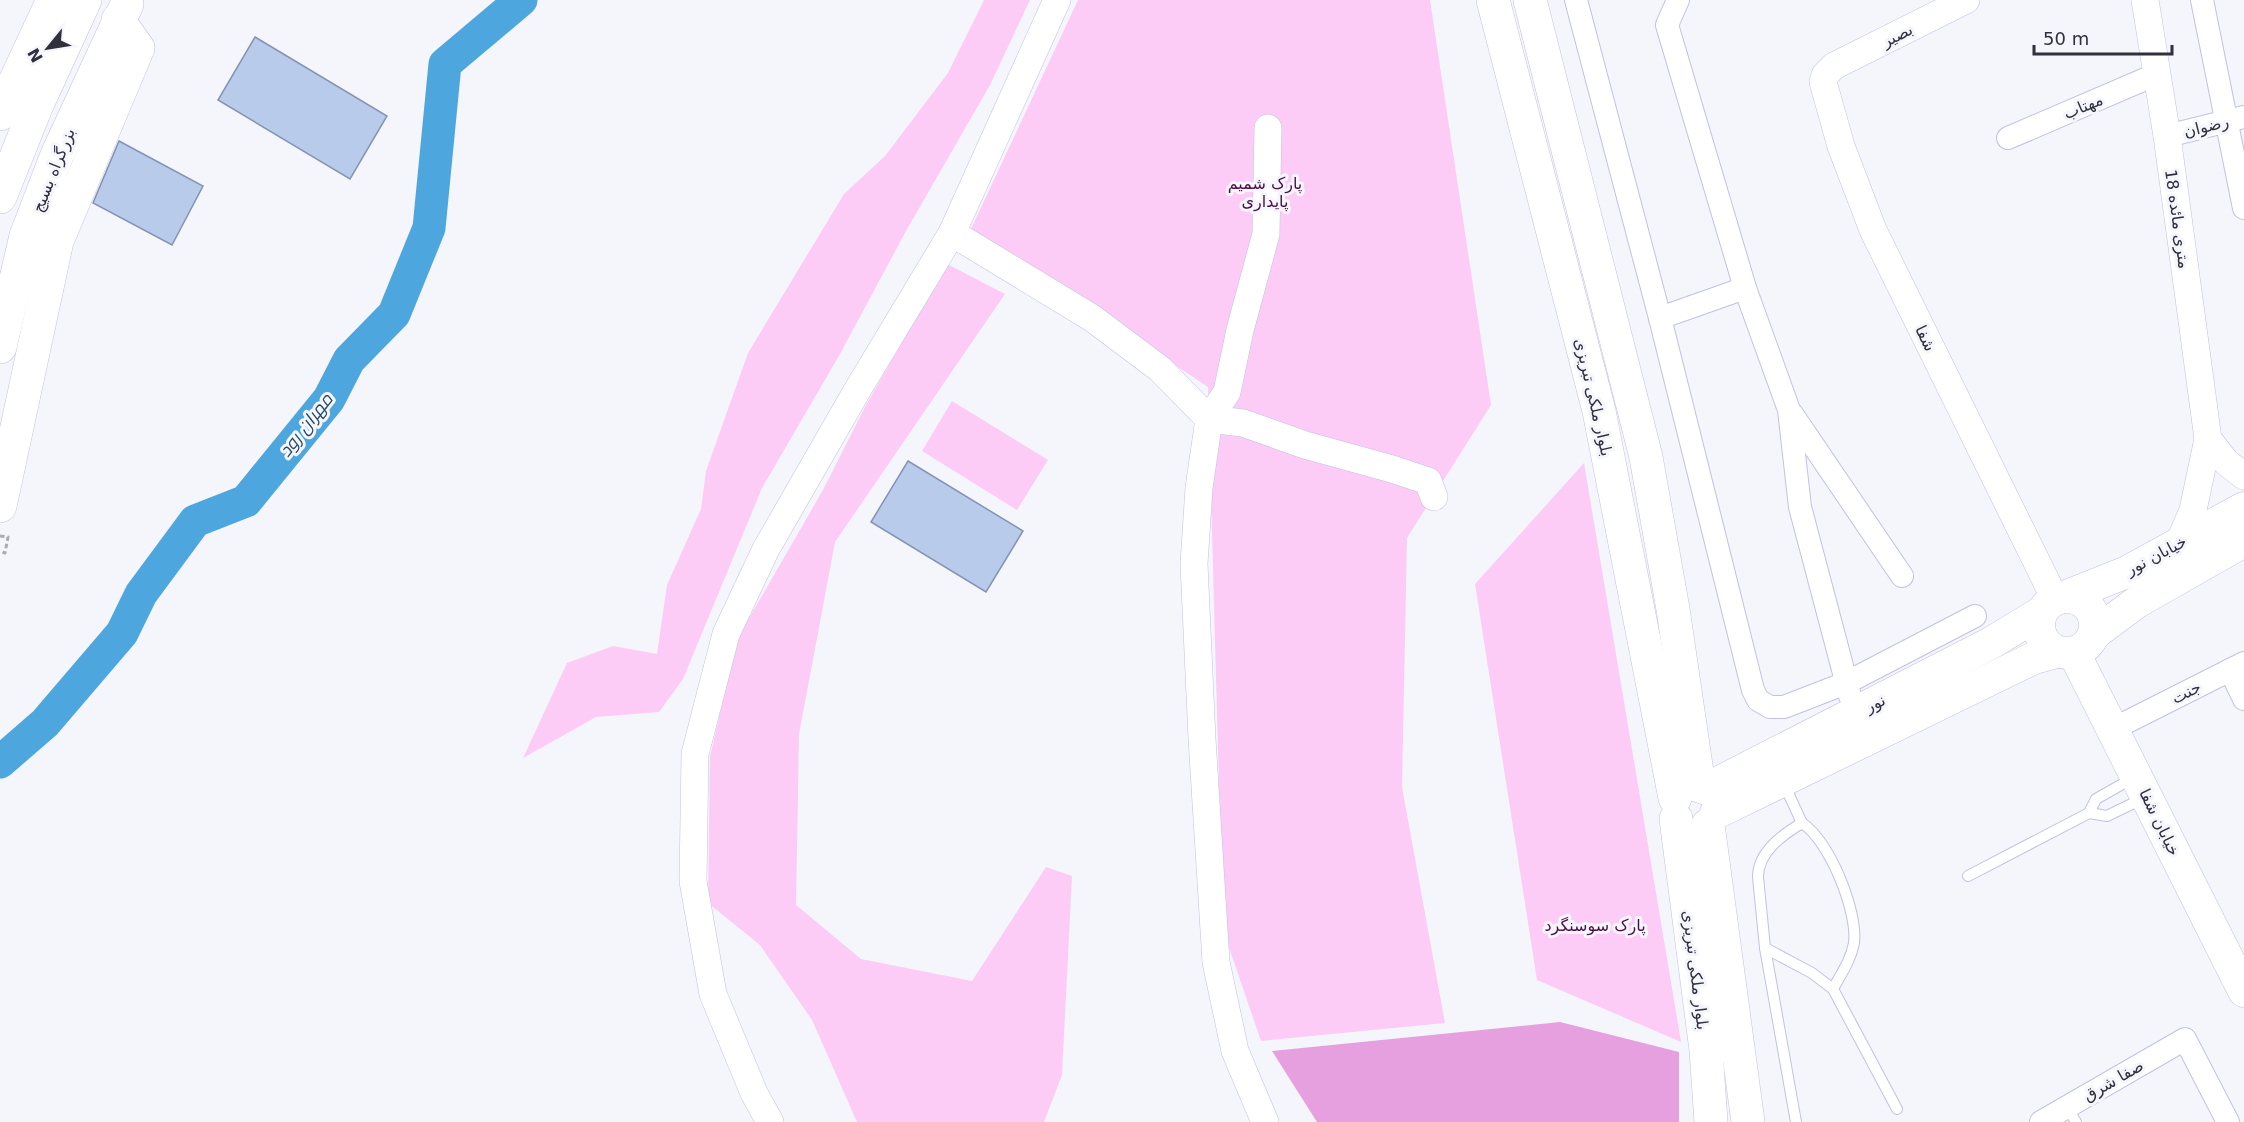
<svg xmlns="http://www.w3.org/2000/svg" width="2244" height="1122" font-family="'DejaVu Sans',Cairo,sans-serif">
  <rect width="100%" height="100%" fill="#f5f5fc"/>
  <g fill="#fcccf6">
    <polygon points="984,0 1030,0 990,85 906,231 840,354 762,488 683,679 659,712 596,717 523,758 567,663 613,646 657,654 667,585 701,509 706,471 748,353 844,194 885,156 948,73"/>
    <polygon points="1078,0 1430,0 1491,405 1407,538 1402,787 1445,1023 1261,1041 1223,930 1208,387 971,229"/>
    <polygon points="947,264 1005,294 835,542 799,734 796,905 861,959 972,981 1046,867 1072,876 1062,1075 1044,1122 857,1122 812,1020 760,945 708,903 710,757 737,639 823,490 866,405"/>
    <polygon points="952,401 1048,460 1017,510 922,451"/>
    <polygon points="1584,463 1681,1042 1537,980 1475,584"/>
  </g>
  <polygon fill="#e7a0df" points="1560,1022 1679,1052 1679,1122 1317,1122 1272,1051"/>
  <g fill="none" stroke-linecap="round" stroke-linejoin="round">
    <polyline stroke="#4da7de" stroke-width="33" points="0,762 45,723 122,633 141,594 195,521 246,501 329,399 349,360 394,314 429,228 445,64 521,0"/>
  </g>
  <g fill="#b8cbeb" stroke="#8394b3" stroke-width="1.5">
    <polygon points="255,37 387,116 350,179 218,100"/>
    <polygon points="119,141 203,186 172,245 93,203"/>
    <polygon points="908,461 1023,531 986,592 871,522"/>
  </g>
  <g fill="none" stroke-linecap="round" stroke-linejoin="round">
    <defs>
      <g id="service">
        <path d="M1784,784L1802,823C1782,835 1758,852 1758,877L1765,948L1796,1122"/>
        <polyline points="2089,813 2107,816 2144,798"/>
        <path d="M1802,823C1829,840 1858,911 1854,943C1851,960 1841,974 1833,989"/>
        <polyline points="1968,876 2089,813 2096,799 2133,778"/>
        <polyline points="1765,948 1812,973 1833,989 1897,1109"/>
        <polyline points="2067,1107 2076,1122"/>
      </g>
      <g id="minor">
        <polyline points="1576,0 1660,318 1753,690 1758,700 1770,707 1784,707 1846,683 1975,616"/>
        <polyline points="1678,0 1667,25 1745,288 1789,410 1800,507 1850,696"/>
        <polyline points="2202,0 2244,208"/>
        <polyline points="2167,136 2244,117"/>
        <polyline points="2008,138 2157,74"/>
        <polyline points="1660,318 1745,288"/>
        <polyline points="1792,414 1902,576"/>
        <polyline points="2230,670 2244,699"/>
        <polyline points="2127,722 2244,663"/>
        <polyline points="2041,1122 2185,1039 2228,1122"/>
      </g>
      <g id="tertiary">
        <polyline points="1966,0 1834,66 1825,75 1823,82 1841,146 1873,230 2055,599"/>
        <polyline points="2145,0 2167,136 2208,439 2193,510 2179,543"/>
        <polyline points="1268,128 1266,234 1240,330 1227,392 1209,419 1243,423 1305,445 1392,469 1428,481 1434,497"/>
        <polyline points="952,233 1092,318 1160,369 1209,419 1199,488 1194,564 1202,739 1216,962 1235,1051 1265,1122"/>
        <polyline points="2208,439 2226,462 2244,476"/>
        <polyline points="770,1122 754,1093 713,994 693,881 695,754 726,634 766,549 858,389 952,233 1057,0"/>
      </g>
      <g id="secondary">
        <circle cx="2067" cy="625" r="28"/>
        <polyline points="2064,597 2127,572 2244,508"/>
        <polyline points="2094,634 2137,602 2244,541"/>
        <polyline points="2074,653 2244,991"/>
        <polyline points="1706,789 1991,643 2042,612"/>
        <polyline points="1716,813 2034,658 2056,652"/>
      </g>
      <g id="primary">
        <polyline points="1493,0 1599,411 1675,798"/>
        <polyline points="1530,0 1646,457 1673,609 1699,786"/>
        <polyline points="1676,819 1706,1050 1711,1122"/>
        <polyline points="1708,825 1748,1122"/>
      </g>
      <g id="trunk">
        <polyline points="0,114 53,0"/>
        <polyline points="0,197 36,107 85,0"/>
        <polyline points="0,347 26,236 57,155 127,4"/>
        <polyline points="0,506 57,241 138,48 118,20"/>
      </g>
    </defs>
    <use href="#service" stroke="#c1c1e5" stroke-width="12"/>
    <use href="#minor" stroke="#c1c1e5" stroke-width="24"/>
    <use href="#tertiary" stroke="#c1c1e5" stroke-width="28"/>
    <use href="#secondary" stroke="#c1c1e5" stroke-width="33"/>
    <use href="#primary" stroke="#c1c1e5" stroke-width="34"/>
    <use href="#trunk" stroke="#c1c1e5" stroke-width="34"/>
    <polyline stroke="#ababb5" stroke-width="3" stroke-dasharray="4.5 3" stroke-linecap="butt" points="0,536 8,537 5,553 0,551"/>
    <use href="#service" stroke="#fff" stroke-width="10"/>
    <use href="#minor" stroke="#fff" stroke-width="22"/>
    <use href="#tertiary" stroke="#fff" stroke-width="27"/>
    <use href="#secondary" stroke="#fff" stroke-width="32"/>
    <use href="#primary" stroke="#fff" stroke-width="33"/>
    <use href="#trunk" stroke="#fff" stroke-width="33"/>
  </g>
  <g text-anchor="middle" stroke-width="6" stroke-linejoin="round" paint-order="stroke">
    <g font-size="16" fill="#2f2f3d" stroke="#f5f5fc">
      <text transform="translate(1897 35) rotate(-27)" y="6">بصیر</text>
      <text transform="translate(2083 106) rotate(-23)" y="6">مهتاب</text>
      <text transform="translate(2206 126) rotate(-14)" y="6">رضوان</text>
      <text transform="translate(53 170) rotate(-68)" y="6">بزرگراه بسیج</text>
      <text transform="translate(2178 219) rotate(82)" y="6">18 متری مائده</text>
      <text transform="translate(1926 338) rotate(64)" y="6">شفا</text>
      <text transform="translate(1594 397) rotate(77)" y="6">بلوار ملکى تبریزى</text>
      <text transform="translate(2156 555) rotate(-28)" y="6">خیابان نور</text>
      <text transform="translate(2186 692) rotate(-27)" y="6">جنت</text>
      <text transform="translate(1875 703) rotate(-27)" y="6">نور</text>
      <text transform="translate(2160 822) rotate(64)" y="6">خیابان شفا</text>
      <text transform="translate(1696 970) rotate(83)" y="6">بلوار ملکى تبریزى</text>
      <text transform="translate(2113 1080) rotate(-30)" y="6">صفا شرق</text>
    </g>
    <g font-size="16" fill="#4c0d48" stroke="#f5f5fc">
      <text x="1265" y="189">پارک شمیم<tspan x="1265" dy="18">پایداری</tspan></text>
      <text x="1595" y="931">پارک سوسنگرد</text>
    </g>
    <g font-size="18" font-style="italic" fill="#234860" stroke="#f5f5fc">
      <text transform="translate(306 425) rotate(-52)" y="6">مهران رود</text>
    </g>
  </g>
  <g transform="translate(48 48) rotate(240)" stroke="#f5f5fc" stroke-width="4.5" paint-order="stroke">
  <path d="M0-4.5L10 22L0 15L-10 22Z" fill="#2f2f3d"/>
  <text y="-9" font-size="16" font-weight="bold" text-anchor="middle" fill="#2f2f3d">N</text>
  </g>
  <path d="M2034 45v9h138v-9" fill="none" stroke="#2f2f3d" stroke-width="3"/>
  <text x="2043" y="45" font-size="18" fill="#2f2f3d" stroke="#f5f5fc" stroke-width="4.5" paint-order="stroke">50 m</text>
</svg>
